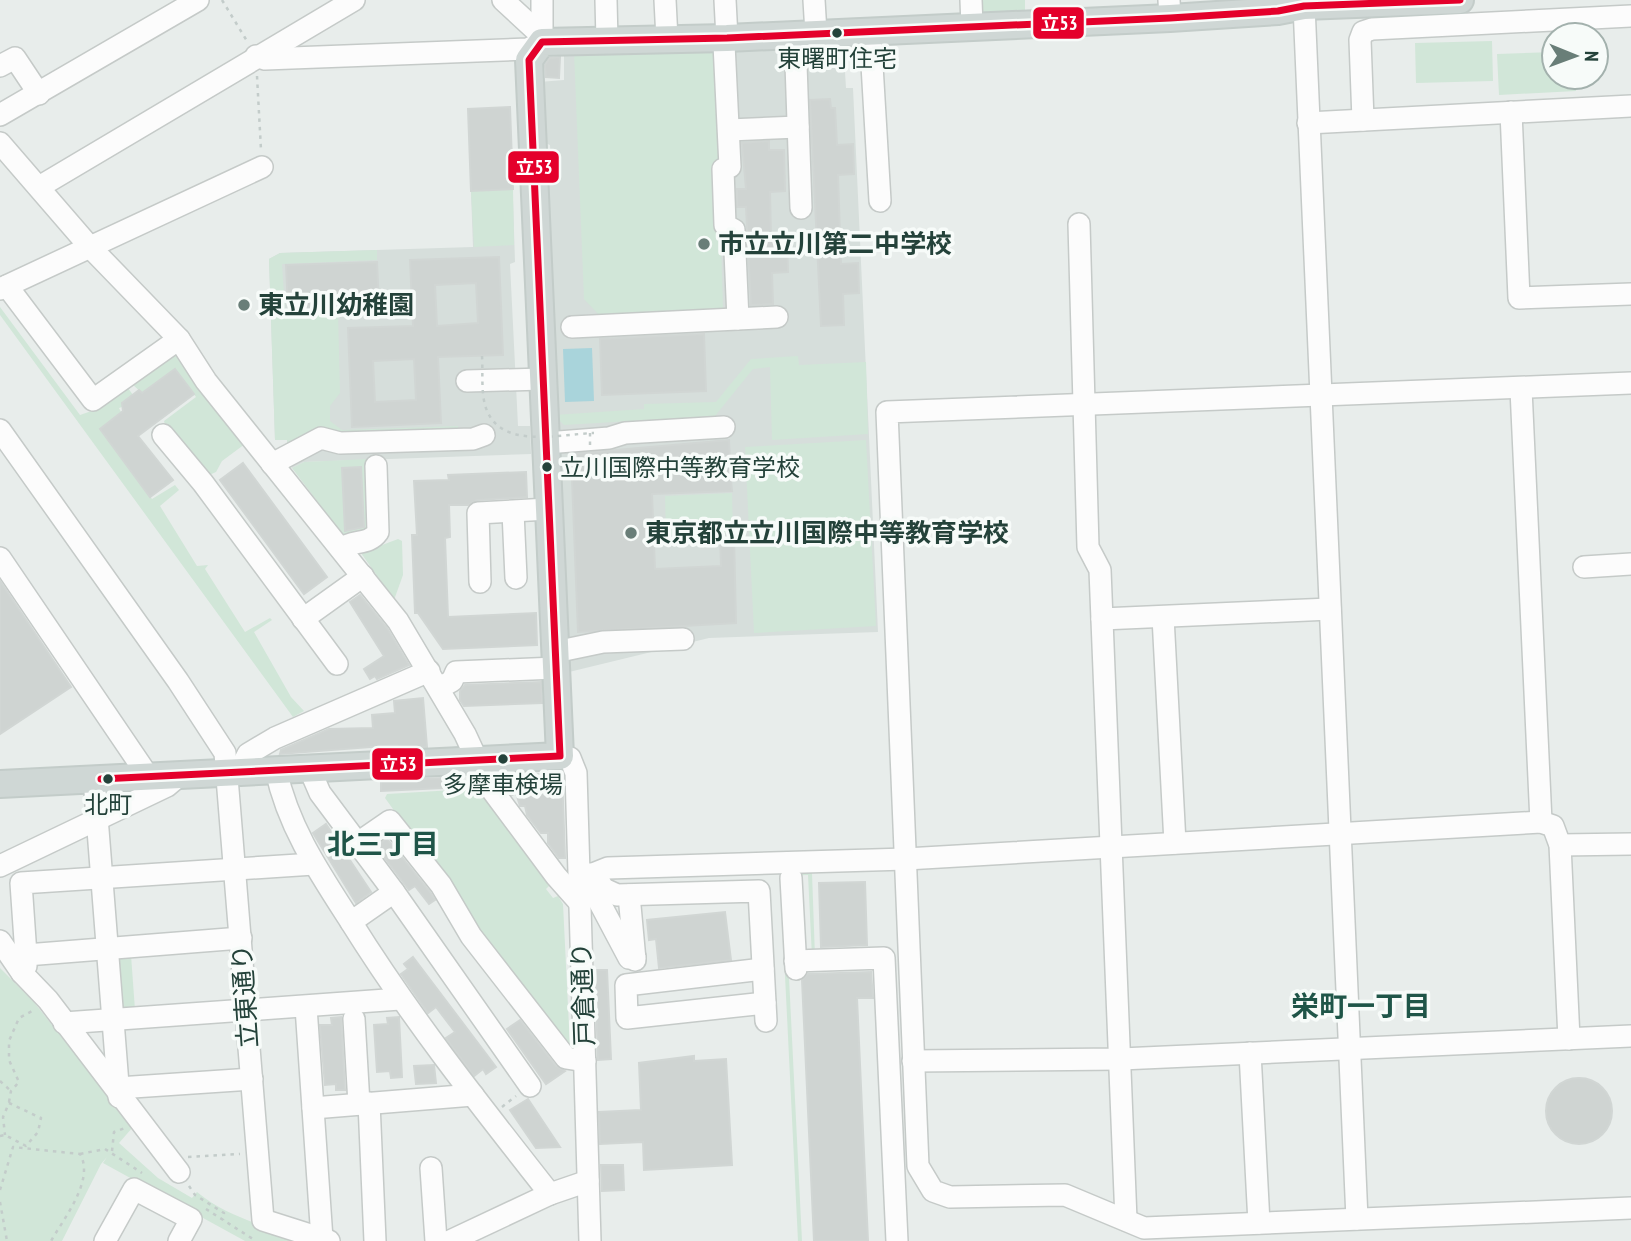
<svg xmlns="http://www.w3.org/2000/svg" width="1631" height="1241" font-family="'PT Sans Narrow','Noto Sans JP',sans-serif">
  <rect width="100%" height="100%" fill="#e8edeb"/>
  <g fill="#d6dedb">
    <polygon points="843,40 846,88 853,88 878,632 709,638 569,672 551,333 555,333 554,323 551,321 544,169 551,164 550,145 543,142 539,82 564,80 564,52"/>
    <polygon points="510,107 515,262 510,264 518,426 530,426 531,454 304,462 292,468 289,464 287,440 275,440 269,259 280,253 473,247 468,109"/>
  </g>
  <g fill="#d1e6d8">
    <polygon points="973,0 1025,0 1025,22 974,24"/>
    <polygon points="1492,41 1493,81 1416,83 1415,43"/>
    <polygon points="715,50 723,308 599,315 584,299 574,52"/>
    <polygon points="1554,52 1554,77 1575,77 1576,91 1499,95 1497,54"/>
    <polygon points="513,189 514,245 474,247 471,191"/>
    <polygon points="377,250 377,260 282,264 285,309 290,314 338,312 340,393 330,406 330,421 342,430 458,426 458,435 288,451 287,440 275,440 269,259 280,253"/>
    <polygon points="0,307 80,415 97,409 128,388 133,395 122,402 125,406 119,408 121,412 100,429 152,499 175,485 179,490 160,506 197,566 208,565 205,569 245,632 270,618 272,620 254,632 291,697 304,711 293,717 0,315"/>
    <polygon points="176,354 249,441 222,461 216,472 207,476 166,429 164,421 196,397 175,369 142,393 132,384"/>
    <polygon points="798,356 799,365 866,362 868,434 772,440 770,367 753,369 715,416 564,425 554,415 644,409 644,404 716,402 751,359"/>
    <polygon points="866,440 876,626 754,633 745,447"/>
    <polygon points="367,459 370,530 345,538 292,468 304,462"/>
    <polygon points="732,493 733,532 666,535 665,496"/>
    <polygon points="398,539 402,541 403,575 394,600 361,553"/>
    <polygon points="470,779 549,886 546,889 553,898 558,896 563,904 570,1047 565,1047 385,798 387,794 470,789"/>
    <polygon points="780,873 812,873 815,957 812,957 808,875 784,876 802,1241 798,1241"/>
    <polygon points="111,955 131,955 135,1010 122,1014"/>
    <path d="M0,968L33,1001L133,1127L119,1143L158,1178L192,1198L197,1192C228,1218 266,1225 302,1241H245L103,1163L107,1157L101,1164L62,1241H0Z"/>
  </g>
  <polygon fill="#a9d4db" points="592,348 594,401 565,402 563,349"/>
  <g fill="#cfd4d2" stroke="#d1d6d4" stroke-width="2" fill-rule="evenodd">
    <polygon points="560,57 559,78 546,77 545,65 550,58"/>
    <polygon points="830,99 831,108 835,108 837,145 853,144 854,174 838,175 841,264 858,263 859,293 843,294 844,325 821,326 810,100"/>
    <polygon points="510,107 513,189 471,191 468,109"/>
    <polygon points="769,141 769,150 784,150 785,191 770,192 771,237 787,236 788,272 772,273 773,304 751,305 746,207 737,207 737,189 746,189 742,143"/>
    <path d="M499,257L503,355L438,357L441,423L352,427L348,328L413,326L410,260ZM476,283L478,323L437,326L435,285ZM414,359L416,400L375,402L373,361Z"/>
    <polygon points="377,262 379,305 288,308 286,265"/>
    <polygon points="704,334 706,391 602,395 600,339"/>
    <polygon points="175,369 194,394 138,436 173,480 150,497 100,429 123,411 122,403 139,390 142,393"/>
    <polygon points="729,440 730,462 739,461 739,479 731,480 732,491 652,494 655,569 721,566 720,536 734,535 736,623 578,632 571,454"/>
    <polygon points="243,463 327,577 304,594 220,480"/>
    <polygon points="361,467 364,527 345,531 342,468"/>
    <polygon points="526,472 527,497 477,500 468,505 449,505 450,537 445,538 448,617 536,613 537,645 443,649 418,613 415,613 412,535 417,535 414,481 449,480 448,475"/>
    <polygon points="0,581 71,687 0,734"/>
    <polygon points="360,595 387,628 409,665 377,679 375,676 370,679 364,669 384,656 350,602"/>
    <polygon points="541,682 542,703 464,706 460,700 460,691 465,685"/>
    <polygon points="423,698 427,747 398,748 397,745 280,754 281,750 329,729 373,728 372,715 395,713 394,701"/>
    <polygon points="562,774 565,858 559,858 548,843 548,833 541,833 527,815 525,806 520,806 516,793 512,795 498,775"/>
    <polygon points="443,778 443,788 381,791 381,781"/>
    <polygon points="326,824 371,892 356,903 313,833"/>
    <polygon points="387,839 430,892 435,900 429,904 415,886 409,890 376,846"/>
    <polygon points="865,882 867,945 821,947 819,883"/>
    <polygon points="725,912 731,960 659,968 656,939 649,940 647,920"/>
    <polygon points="413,957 496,1067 486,1074 483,1069 474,1076 446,1038 455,1032 436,1007 428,1013 401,974 408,969 404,964"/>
    <polygon points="595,970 607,970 611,1059 598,1060"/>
    <polygon points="871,972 873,998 857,998 868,1241 814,1241 802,980 808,974"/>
    <polygon points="341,1017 345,1090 336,1090 336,1084 325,1085 320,1025 332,1025 331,1018"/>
    <polygon points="399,1017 402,1077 391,1078 390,1071 377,1072 374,1025 388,1024 387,1018"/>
    <polygon points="520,1020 556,1066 565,1071 546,1084 507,1029"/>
    <polygon points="694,1056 694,1061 726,1059 732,1165 644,1170 643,1142 600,1144 599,1112 641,1110 639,1063"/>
    <polygon points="434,1065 436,1083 416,1084 414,1066"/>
    <circle cx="1579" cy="1111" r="33"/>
    <polygon points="528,1099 560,1147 536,1148 510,1110"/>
    <polygon points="601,1165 623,1165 624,1190 602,1191"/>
  </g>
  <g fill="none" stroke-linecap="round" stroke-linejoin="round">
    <defs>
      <g id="minor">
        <polyline points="503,0 543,37"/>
        <polyline points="606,0 607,41"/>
        <polyline points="665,0 667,39"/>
        <polyline points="725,0 727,38 724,44 730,167 723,169 725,225 734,230 738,319"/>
        <polyline points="814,0 816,33"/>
        <polyline points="971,0 972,26"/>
        <polyline points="1169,0 1170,18"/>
        <polyline points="1304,6 1357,1219"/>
        <polyline points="870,31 880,201"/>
        <polyline points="256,56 265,59 528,49 542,42 542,0"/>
        <polyline points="796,64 801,208"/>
        <polyline points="0,66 15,58 39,94"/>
        <polyline points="1511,112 1519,298 1631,294"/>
        <polyline points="0,115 198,0"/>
        <polyline points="1363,120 1360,40 1363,32 1372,29 1631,16"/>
        <polyline points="1308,123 1631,106"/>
        <polyline points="729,130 798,127"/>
        <polyline points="0,143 89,246 179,339 206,381 398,621 465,734 489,786 556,876 580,903"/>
        <polyline points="39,187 354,0"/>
        <polyline points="1079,224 1088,547 1100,570 1126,1220"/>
        <polyline points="7,286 93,400 179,339"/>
        <polyline points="0,289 262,167"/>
        <polyline points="572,327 777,317"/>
        <polyline points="467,381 543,379"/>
        <polyline points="1631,383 887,412 918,1166 933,1191 950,1197 1065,1195 1144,1228 1631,1208"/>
        <polyline points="1521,389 1541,822"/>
        <polyline points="0,430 178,681 225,753 263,1220 329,1241"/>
        <polyline points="163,435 203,483 337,664"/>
        <polyline points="546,443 609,438 625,433 724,427"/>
        <polyline points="272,464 321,438 340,443 473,439 484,435"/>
        <polyline points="513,512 516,578"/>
        <path d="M341,549C353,539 368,546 378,532L376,466"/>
        <polyline points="0,558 148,776"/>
        <polyline points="1584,567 1631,564"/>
        <polyline points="480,582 478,513 548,509"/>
        <polyline points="1163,617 1175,843"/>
        <polyline points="303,619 363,576"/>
        <polyline points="1102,619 1330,609"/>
        <polyline points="555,652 603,642 683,639"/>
        <polyline points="439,688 452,681 456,672 556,668"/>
        <polyline points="560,756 570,758 576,773 590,1241"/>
        <path d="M276,770C288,827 320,874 351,922C411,1018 480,1105 550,1194"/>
        <polyline points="310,770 320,793 394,892 530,1086"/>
        <polyline points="239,772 248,754 275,738 429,671"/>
        <polyline points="94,779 119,1097"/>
        <polyline points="358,843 390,821 441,885 471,936 566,1058 585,1061"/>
        <polyline points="1560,845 1631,844"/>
        <polyline points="0,866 167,786 180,775"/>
        <polyline points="580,874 593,874 608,868 906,859 1541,822 1553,826 1560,845 1569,1039"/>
        <polyline points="593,874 604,889 617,895 759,891 766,1021"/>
        <polyline points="791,878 796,969"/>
        <polyline points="593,880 594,892 629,958 635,957"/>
        <polyline points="629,895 635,960"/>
        <polyline points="351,922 394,892"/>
        <polyline points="0,941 22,973 48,1000 179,1172"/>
        <polyline points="26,955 241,938"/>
        <polyline points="795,961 884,958 897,1241"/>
        <polyline points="763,969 626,985 627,1018 765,1003"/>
        <polyline points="22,973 26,966 26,955 21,883 314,864"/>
        <polyline points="306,1007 322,1239"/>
        <polyline points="354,1019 359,1104"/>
        <polyline points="64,1023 400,999"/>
        <polyline points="1250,1053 1259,1223"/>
        <polyline points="913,1061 1121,1059 1631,1036"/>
        <polyline points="118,1088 252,1079"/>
        <polyline points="369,1103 375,1241"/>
        <polyline points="313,1108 473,1095"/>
        <polyline points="431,1168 436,1241"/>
        <polyline points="105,1241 134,1189 191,1219 179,1241"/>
        <polyline points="450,1241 550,1194 588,1181"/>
      </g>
      <polyline id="major" points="0,784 560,756 529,60 542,42 727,38 1170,18 1278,11 1304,6 1460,0"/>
    </defs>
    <use href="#minor" stroke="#c5cac8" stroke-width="24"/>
    <use href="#major" stroke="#c3ccc9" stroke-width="30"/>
    <g stroke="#c3ccca" stroke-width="2.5" stroke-dasharray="3.5 5" stroke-linecap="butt">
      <polyline points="222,0 247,41"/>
      <polyline points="257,76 261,150"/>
      <polyline points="0,1081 11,1091"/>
      <polyline points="9,1102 11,1091 19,1082 9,1060 9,1041 19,1018 34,1010"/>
      <polyline points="502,1107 516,1096"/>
      <polyline points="0,1136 5,1135 26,1146 38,1132 41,1118 9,1103 3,1117 5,1135"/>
      <polyline points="112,1151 114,1132 125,1128"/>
      <polyline points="80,1154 105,1149 142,1173"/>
      <polyline points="188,1157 240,1154"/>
      <polyline points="189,1186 195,1195 224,1213 223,1220"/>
      <path d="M0,1190L13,1147L80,1154C95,1180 64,1218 51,1241"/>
      <polyline points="0,1202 7,1241"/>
      <polyline points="206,1209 256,1241"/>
    </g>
    <use href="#minor" stroke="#fcfcfc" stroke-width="21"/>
    <use href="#major" stroke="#cfd7d5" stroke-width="26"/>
    <g stroke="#c3ccca" stroke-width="2.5" stroke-dasharray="3.5 5" stroke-linecap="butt">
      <path d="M482,356C483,371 481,390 485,405C498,451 559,434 594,433"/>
      <polyline points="590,433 590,445"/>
    </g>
    <defs>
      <polyline id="bus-1" points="101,779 560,756 529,60 542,42 727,38 1170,18 1278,11 1304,6 1460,0"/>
    </defs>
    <use href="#bus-1" stroke="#f7fbf9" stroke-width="12"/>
    <use href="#bus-1" stroke="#e4002b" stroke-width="7"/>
  </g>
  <g fill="#24423a" stroke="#f7fbf9" stroke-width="2.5">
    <circle cx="837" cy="33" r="6"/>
    <circle cx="547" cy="467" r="6"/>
    <circle cx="503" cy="759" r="6"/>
    <circle cx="108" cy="779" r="6"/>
  </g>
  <g fill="#697e78" stroke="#f7fbf9" stroke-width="2.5">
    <circle cx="704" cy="244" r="7"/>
    <circle cx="244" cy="305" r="7"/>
    <circle cx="631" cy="533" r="7"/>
  </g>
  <g text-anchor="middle" stroke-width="7" stroke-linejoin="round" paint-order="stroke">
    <g font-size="24" fill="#24423a" stroke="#f7fbf9">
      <text x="837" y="67">東曙町住宅</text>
      <text x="560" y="476" text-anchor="start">立川国際中等教育学校</text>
      <text x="503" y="793">多摩車検場</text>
      <text x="108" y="813">北町</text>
    </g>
    <g font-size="26" font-weight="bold" fill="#24423a" stroke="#f7fbf9" text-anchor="start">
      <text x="718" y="253">市立立川第二中学校</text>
      <text x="258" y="314">東立川幼稚園</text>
      <text x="645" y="542">東京都立立川国際中等教育学校</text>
    </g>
    <g font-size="26" fill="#24423a" stroke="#f7fbf9">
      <text transform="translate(583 994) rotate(-92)" y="9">戸倉通り</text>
      <text transform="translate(245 996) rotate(-94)" y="9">立東通り</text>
    </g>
    <g font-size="28" font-weight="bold" fill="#1f5548" stroke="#f7fbf9">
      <text x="383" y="854">北三丁目</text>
      <text x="1361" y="1016">栄町一丁目</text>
    </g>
  </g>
  <g stroke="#f7fbf9" stroke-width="2.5">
    <rect x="1032" y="6" width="53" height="34" rx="7" fill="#e4002b"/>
    <rect x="507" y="150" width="53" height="34" rx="7" fill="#e4002b"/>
    <rect x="371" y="747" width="53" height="34" rx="7" fill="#e4002b"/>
  </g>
  <g font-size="19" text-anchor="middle" font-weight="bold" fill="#fff">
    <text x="1059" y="30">立53</text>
    <text x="534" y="174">立53</text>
    <text x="398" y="771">立53</text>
  </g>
  <g transform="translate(1575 56) rotate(91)"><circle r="33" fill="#f7fbf9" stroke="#a3b1ad" stroke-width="2"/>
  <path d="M0-5L12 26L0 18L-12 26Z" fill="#697e78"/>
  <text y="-10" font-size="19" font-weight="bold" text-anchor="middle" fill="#24423a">N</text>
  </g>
</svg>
